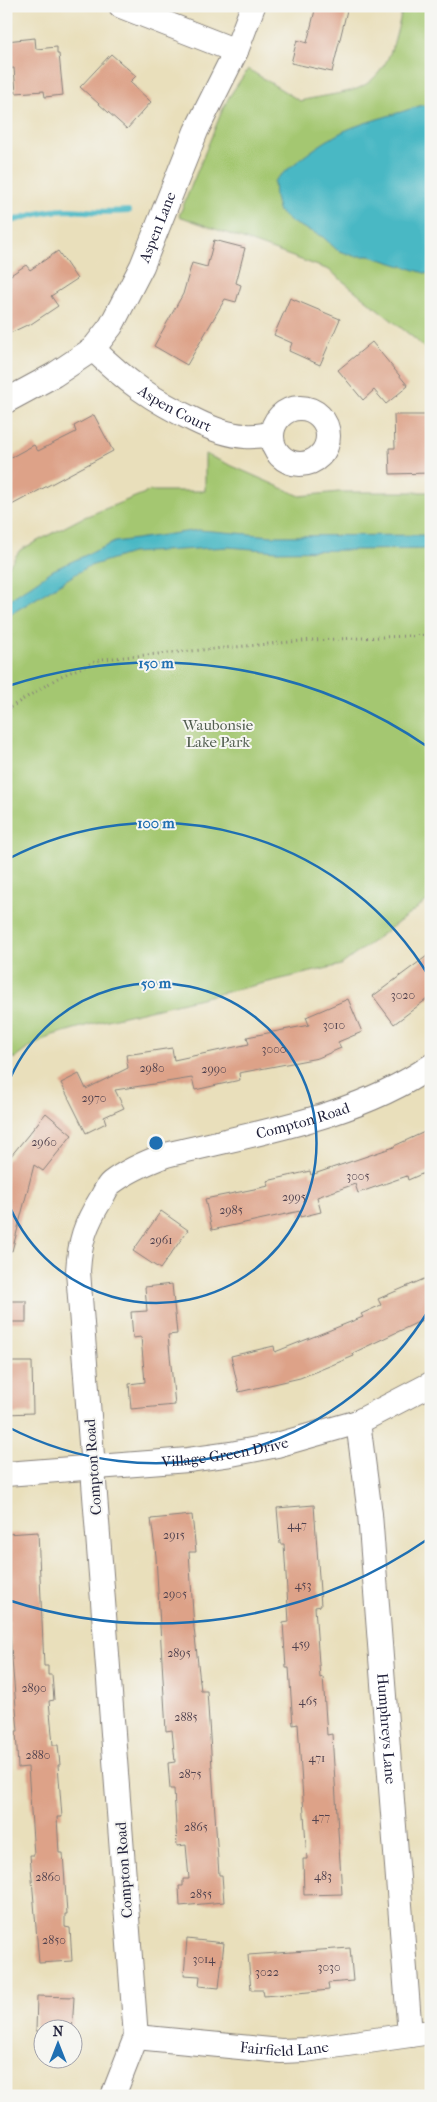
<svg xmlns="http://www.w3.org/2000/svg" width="437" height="2102" font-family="'IM FELL French Canon',serif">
  <rect width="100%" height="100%" fill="#f6f6f2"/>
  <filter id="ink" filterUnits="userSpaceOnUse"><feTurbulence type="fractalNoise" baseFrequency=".02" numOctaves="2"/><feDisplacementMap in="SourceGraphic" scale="10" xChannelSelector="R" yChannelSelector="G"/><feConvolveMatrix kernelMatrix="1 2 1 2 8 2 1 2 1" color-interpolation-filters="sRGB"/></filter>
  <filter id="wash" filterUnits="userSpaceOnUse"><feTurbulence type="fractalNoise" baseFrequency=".0096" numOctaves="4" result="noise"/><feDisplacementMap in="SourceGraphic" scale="20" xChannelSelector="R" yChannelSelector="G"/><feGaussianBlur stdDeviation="1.12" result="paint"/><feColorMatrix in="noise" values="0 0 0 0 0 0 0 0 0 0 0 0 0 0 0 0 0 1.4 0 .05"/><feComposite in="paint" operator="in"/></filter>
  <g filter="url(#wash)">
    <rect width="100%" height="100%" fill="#e9dfbb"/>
    <g fill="#a4c771" stroke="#637456">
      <path d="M403,6H431V355L415,339L329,270L179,216L222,111L229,97L248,69L300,101C315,97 350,93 361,87C391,72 396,35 403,6Z"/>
      <polygon points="205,454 300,496 339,492 431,492 431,898 341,965 103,1021 53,1035 27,1049 14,1059 6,1044 6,570 20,550 82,518 150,491 205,491"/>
    </g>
    <g fill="#4ab8c4" stroke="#366d80">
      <path d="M422,105L431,107V275L370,256H354L337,250L323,237L291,222L279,212L275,198L274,181C296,162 318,144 344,131C366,121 398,114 422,105Z"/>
      <polygon points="199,530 273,536 431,535 431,549 277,551 228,547 131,553 87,567 6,617 6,602 53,570 115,542"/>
    </g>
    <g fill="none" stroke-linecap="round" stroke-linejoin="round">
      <path stroke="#4ab8c4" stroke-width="6" d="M6,223C26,216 47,210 68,210C88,211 107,213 128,211"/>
    </g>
    <g id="blocks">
      <g fill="#dda288">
        <polygon points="316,6 348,6 332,72 291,63 297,40 307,43"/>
        <polygon points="35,38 36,49 57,47 57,54 59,54 63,95 45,97 44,91 16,93 14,68 6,69 6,41"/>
        <polygon points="111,54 136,76 130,82 151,102 127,129 80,87"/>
        <polygon points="214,240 245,248 236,283 241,285 236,302 225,299 187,365 154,346 183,294 192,263 207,267"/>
        <polygon points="58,251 77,279 51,296 58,306 28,326 27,325 6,335 6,278 26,265 30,270"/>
        <polygon points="290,298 340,319 320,365 289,351 292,343 274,335"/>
        <polygon points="372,342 408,386 386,404 374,390 363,400 338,370"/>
        <polygon points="94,415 113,451 6,508 6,460 34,445 38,451 76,432 74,426"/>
        <polygon points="394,415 431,415 431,473 390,474 389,448 395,448"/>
        <polygon points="431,953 431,996 394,1024 373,996"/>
        <polygon points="348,999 362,1032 338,1042 341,1048 318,1058 239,1073 240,1080 195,1090 192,1078 115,1090 124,1108 104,1117 106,1123 86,1133 61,1083 79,1074 86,1089 128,1068 126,1055 172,1048 174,1060 249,1044 247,1037 309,1025 306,1017"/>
        <polygon points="46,1113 72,1135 43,1171 34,1165 12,1251 6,1250 6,1162"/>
        <polygon points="431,1129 431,1170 408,1180 407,1176 358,1193 355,1184 317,1197 321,1212 300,1217 300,1211 212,1230 205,1199 269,1186 267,1181 310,1171 311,1175 394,1147 394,1146"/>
        <polygon points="161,1211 188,1230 160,1269 133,1251"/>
        <polygon points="431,1276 431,1316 353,1353 354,1356 300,1378 239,1392 231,1356 274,1346 275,1352 363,1317 361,1314 381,1305 378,1299"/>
        <polygon points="172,1284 177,1334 168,1335 175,1405 131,1409 129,1384 145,1382 141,1337 133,1338 131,1312 147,1311 145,1287"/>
        <rect x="6" y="1301" width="20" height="21"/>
        <polygon points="6,1362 32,1362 33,1413 6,1414"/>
        <polygon points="314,1505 321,1606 315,1607 320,1678 323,1677 327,1735 332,1734 342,1894 304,1895 303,1859 307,1859 298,1724 293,1725 289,1668 286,1668 283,1623 289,1622 284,1544 280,1544 277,1508"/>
        <polygon points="192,1515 196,1552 189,1552 194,1628 201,1691 207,1691 219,1875 222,1875 224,1902 180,1906 179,1886 183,1886 183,1879 189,1879 186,1845 177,1846 174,1789 170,1789 168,1763 175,1762 172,1730 166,1731 156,1556 151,1519"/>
        <polygon points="38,1532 44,1666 48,1666 48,1675 52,1675 54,1700 49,1701 53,1745 58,1745 60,1765 58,1765 62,1817 57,1817 59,1853 63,1853 67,1914 65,1914 65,1927 70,1928 72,1961 39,1963 30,1855 34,1855 28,1767 18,1768 16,1731 18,1731 7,1600 9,1599 6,1560 6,1534"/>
        <polygon points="187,1939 224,1943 219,1988 199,1986 200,1976 184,1975"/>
        <polygon points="350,1948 353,1981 328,1983 329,1990 287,1994 264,1996 263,1990 251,1990 248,1955"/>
        <polygon points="37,1996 74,1997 72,2032 72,2030 36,2031"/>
      </g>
    </g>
  </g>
  <g filter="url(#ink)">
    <use href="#blocks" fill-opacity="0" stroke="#86807b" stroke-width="1"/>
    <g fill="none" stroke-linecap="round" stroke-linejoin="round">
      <defs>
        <g id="minor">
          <polyline points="121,6 236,51"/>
          <path id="s1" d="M93,349C126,381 152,400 194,420C210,428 227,435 245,436C254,437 263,435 272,434"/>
          <path id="s2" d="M6,401L54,375L93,349L111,326L142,266L196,131L236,51L253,6"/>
          <circle cx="300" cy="436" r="28"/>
          <path id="s3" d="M358,1422L370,1514L410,2035"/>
          <path id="s4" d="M6,1474L188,1460L231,1454L277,1445L358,1422L431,1384"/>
          <path id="s5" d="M136,2037L281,2051L305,2050L431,2032"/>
          <path id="s6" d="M113,2096L136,2037L78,1271C80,1240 85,1225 101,1199C104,1194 107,1186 111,1183C128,1170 147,1162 166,1155C254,1133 356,1118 431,1066"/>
        </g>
      </defs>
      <use href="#minor" stroke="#86807b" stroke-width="26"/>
      <polyline stroke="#86807b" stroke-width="3" stroke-dasharray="1 4" stroke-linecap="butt" points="6,710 61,676 102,659 313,640 431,635"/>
      <use href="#minor" stroke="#fff" stroke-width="24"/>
    </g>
  </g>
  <g fill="none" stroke="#1f6fb2" stroke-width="2.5">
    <path d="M7 1086A160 160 0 1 1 7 1200"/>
    <path d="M430 1308A320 320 0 0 1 8 1427M8 859A320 320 0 0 1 430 978"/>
    <path d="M428 1539A480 480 0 0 1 8 1600M8 686A480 480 0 0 1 428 747"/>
  </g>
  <g text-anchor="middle" stroke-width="4" stroke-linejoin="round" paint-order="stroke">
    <g font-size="12" fill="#51424e">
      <text x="403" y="999">3020</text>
      <text x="334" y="1029">3010</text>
      <text x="274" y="1053">3000</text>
      <text x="152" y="1072">2980</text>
      <text x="214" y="1073">2990</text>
      <text x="94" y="1102">2970</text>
      <text x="44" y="1146">2960</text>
      <text x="358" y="1180">3005</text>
      <text x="294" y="1201">2995</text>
      <text x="231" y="1214">2985</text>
      <text x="161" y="1244">2961</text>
      <text x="297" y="1529">447</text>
      <text x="174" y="1539">2915</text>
      <text x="303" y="1589">453</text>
      <text x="175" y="1598">2905</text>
      <text x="301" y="1648">459</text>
      <text x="179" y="1657">2895</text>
      <text x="34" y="1692">2890</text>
      <text x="308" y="1705">465</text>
      <text x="186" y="1721">2885</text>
      <text x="38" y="1759">2880</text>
      <text x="317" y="1762">471</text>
      <text x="190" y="1778">2875</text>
      <text x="321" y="1821">477</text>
      <text x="196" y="1831">2865</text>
      <text x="323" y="1880">483</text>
      <text x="48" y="1881">2860</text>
      <text x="201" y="1898">2855</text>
      <text x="54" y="1944">2850</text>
      <text x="204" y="1963">3014</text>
      <text x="329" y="1971">3030</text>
      <text x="267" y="1976">3022</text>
    </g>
    <g font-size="15" fill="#22223b" stroke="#f6f6f2">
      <text dy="5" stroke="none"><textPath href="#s2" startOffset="240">Aspen Lane</textPath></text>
      <text dy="5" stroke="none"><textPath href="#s1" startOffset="102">Aspen Court</textPath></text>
      <text dy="5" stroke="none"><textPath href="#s6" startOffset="1130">Compton Road</textPath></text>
      <text dy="5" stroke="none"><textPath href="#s4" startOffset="220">Village Green Drive</textPath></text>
      <text transform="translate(93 1467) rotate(-94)" y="5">Compton Road</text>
      <text dy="5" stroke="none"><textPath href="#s3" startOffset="308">Humphreys Lane</textPath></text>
      <text transform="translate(124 1870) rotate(-94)" y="5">Compton Road</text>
      <text dy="5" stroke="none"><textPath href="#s5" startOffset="149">Fairfield Lane</textPath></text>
    </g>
    <g font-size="15" fill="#505c4e" stroke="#f6f6f2">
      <text x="218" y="730">Waubonsie<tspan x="218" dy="17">Lake Park</tspan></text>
    </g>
  </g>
  <circle cx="156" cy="1143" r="8" fill="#1f6fb2" stroke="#f6f6f2" stroke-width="2.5"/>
  <g font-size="15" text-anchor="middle" font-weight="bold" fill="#1f6fb2" stroke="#f6f6f2" stroke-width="4" stroke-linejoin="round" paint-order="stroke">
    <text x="156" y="668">150 m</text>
    <text x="156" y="828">100 m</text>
    <text x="156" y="988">50 m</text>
  </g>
  <rect width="437" height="2102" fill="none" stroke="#f6f6f2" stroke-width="25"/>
  <g transform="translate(58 2044)"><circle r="24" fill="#f6f6f2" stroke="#a1a1a9"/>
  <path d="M0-4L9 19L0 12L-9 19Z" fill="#1f6fb2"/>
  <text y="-8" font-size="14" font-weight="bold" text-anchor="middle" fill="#22223b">N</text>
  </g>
</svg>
